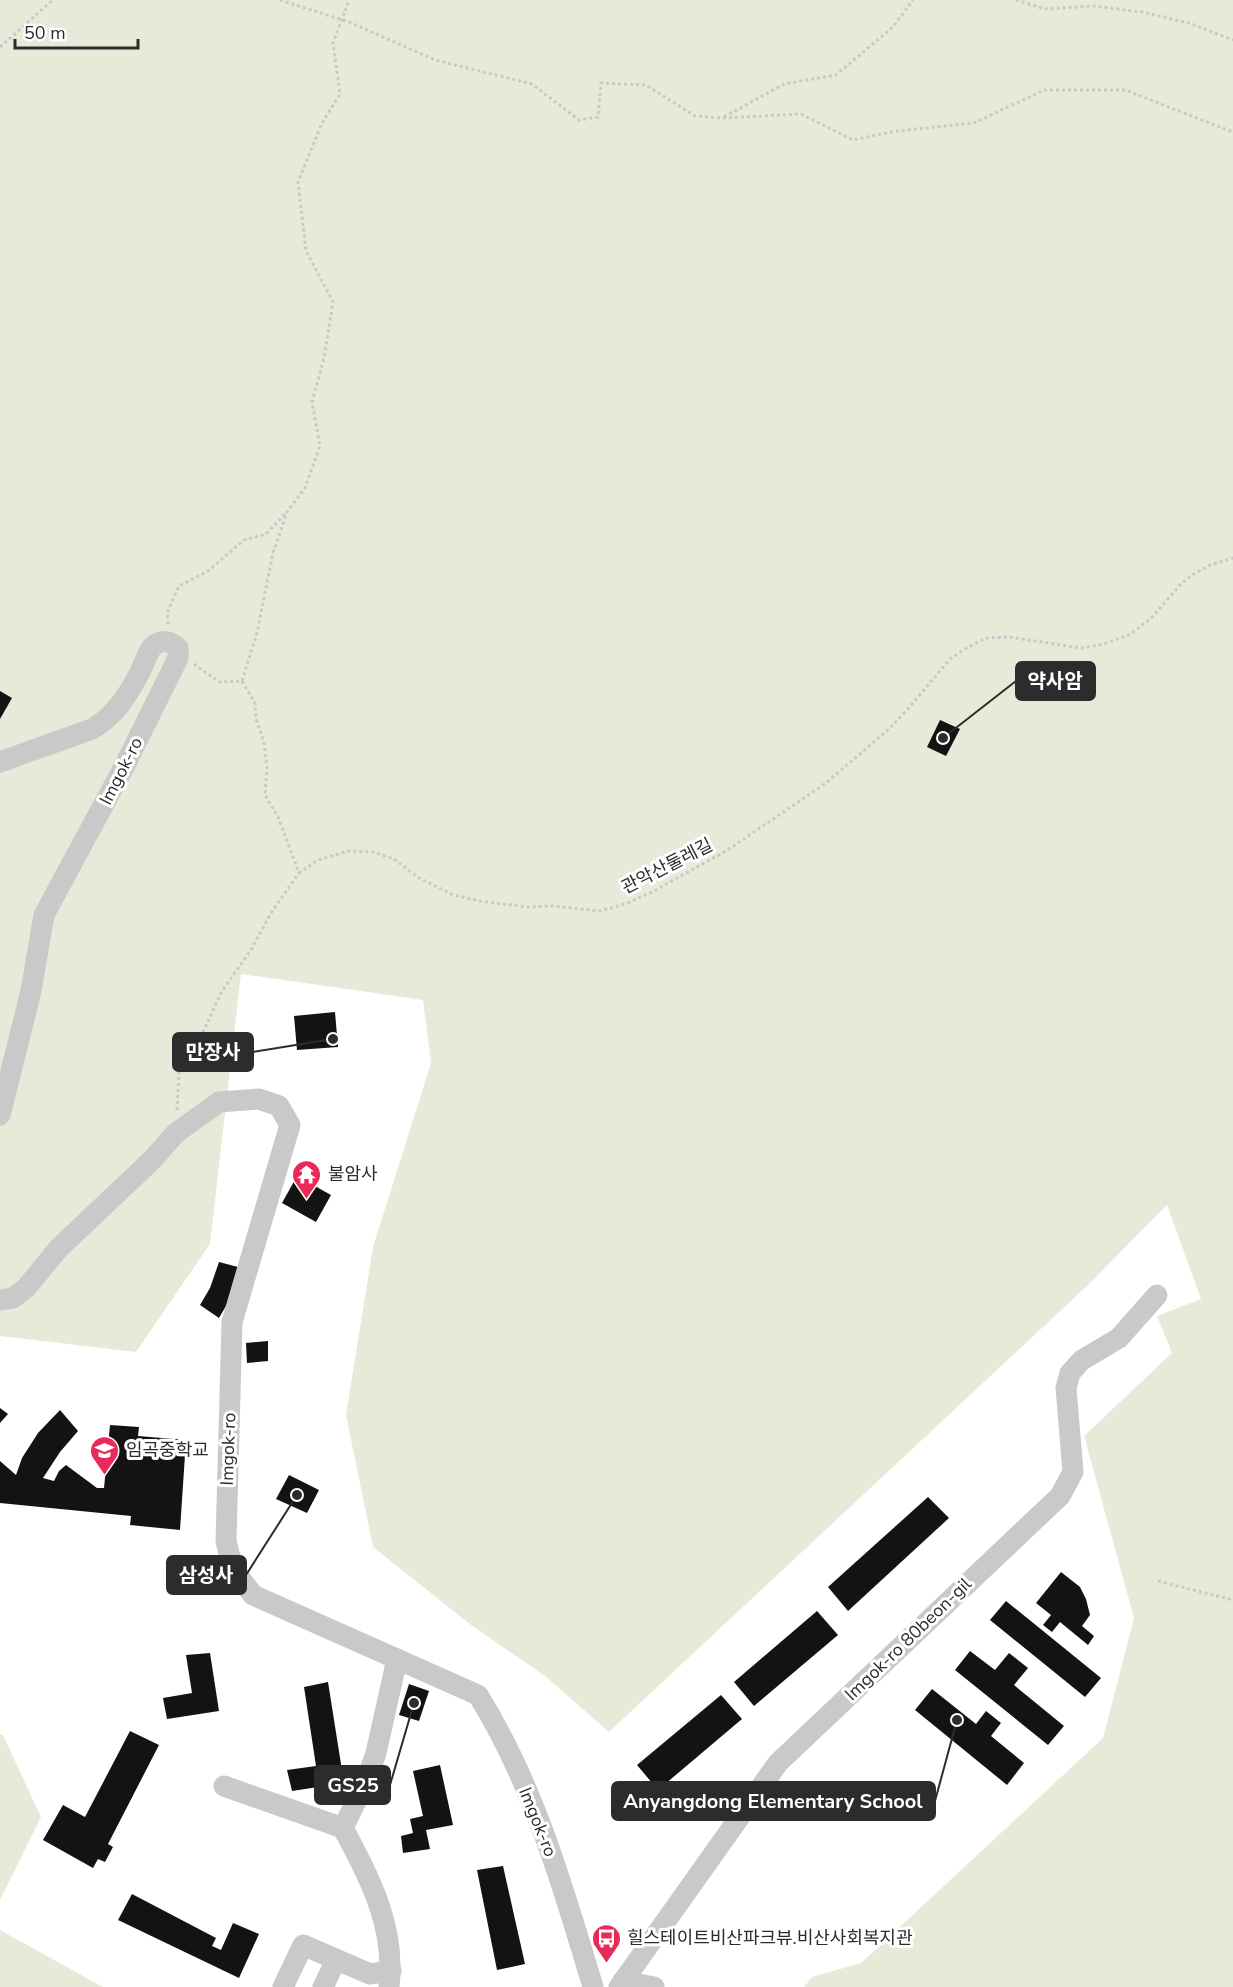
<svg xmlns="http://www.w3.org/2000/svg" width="1233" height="1987" font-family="'Nunito Sans','Noto Sans KR',sans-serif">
  <rect width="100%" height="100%" fill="#fff"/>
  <g fill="#e6ebd9">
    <polygon points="0,0 1233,0 1233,1987 804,1987 812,1977 861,1963 1103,1738 1134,1618 1084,1436 1172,1353 1157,1316 1201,1299 1167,1205 1088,1285 609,1732 545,1676 471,1625 373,1547 346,1415 373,1247 431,1063 423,1000 241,974 210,1244 136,1352 0,1336"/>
    <polygon points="0,1734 3,1735 41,1817 0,1900"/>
    <polygon points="0,1930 103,1987 0,1987"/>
  </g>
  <g fill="#131313">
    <polygon points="0,691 12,698 0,719"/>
    <polygon points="940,720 960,729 946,756 927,747"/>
    <polygon points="335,1012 338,1047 297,1050 294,1016"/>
    <polygon points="297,1176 331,1195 316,1222 282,1203"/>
    <polygon points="219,1262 238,1267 230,1299 219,1318 200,1305 210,1288"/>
    <polygon points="268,1341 268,1361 247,1363 246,1343"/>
    <polygon points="0,1408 8,1414 0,1423"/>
    <polygon points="60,1410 78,1431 60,1452 43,1478 54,1481 59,1471 66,1465 97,1488 104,1488 110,1425 139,1427 138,1436 186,1440 180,1530 130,1525 131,1516 0,1503 0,1461 16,1475 22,1458 38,1433"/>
    <polygon points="289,1475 319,1490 307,1513 276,1499"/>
    <polygon points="928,1497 949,1518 848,1611 828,1587"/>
    <polygon points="1061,1572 1080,1587 1086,1599 1090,1615 1082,1626 1094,1636 1088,1645 1060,1622 1052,1632 1043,1625 1051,1615 1036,1603"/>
    <polygon points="1006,1601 1101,1678 1085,1697 990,1620"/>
    <polygon points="817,1611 838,1635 754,1706 734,1682"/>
    <polygon points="970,1651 995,1670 1009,1653 1028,1668 1014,1685 1064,1726 1048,1745 955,1670"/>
    <polygon points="210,1653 219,1711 167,1719 163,1698 192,1693 186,1655"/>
    <polygon points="328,1682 344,1783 292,1791 287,1770 316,1766 304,1687"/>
    <polygon points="409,1684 429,1691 419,1721 399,1715"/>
    <polygon points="932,1689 976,1724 986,1711 1001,1723 991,1736 1024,1763 1007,1785 915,1710"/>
    <polygon points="721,1695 742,1719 658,1790 637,1765"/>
    <polygon points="130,1731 159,1745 108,1844 113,1847 105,1862 98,1859 93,1868 43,1840 63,1805 85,1817"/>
    <polygon points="440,1765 453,1825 426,1830 430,1849 403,1853 401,1836 413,1833 410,1819 423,1816 413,1771"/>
    <polygon points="503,1866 525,1964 497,1970 477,1870"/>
    <polygon points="132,1894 216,1938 212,1946 221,1950 233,1923 259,1934 239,1978 118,1920"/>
  </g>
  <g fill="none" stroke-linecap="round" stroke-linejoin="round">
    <g stroke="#c9c9c9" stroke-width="3" stroke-dasharray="3 3" stroke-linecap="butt">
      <polyline points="280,0 349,22 435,60 532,84 579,120 598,117 601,83 646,85 695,116 722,118 801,114 853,140 897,131 974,123 1044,90 1125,90 1233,132"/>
      <polyline points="1016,0 1045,9 1094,6 1142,12 1189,23 1233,40"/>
      <polyline points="345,11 349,0"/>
      <polyline points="0,47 53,0"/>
      <polyline points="724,117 784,84 836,75 893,27 913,0"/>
      <polyline points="168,624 167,613 179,586 208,571 244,540 266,534 286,513"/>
      <polyline points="194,664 219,682 242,681 255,703 256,719 264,742 267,767 265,795 278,817 299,873 318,860 349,851 373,852 394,859 419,878 453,895 480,901 527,907 554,906 600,911 625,904 652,892 726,851 826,783 889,729 907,710 950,659 965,649 986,638 1009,637 1081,648 1104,644 1131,634 1152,617 1181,584 1192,575 1210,565 1233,558"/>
      <polyline points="242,681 257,633 273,553 287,512 305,488 320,446 312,402 324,358 333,302 306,251 298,182 322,123 340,94 333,43 339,27"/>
      <polyline points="177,1110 179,1072 204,1030 222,991 251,950 271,913 299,873"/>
      <polyline points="1158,1581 1233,1600"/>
    </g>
    <g stroke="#c9c9c9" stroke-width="21">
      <path d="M0,762L92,729C115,716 128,695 140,672C144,665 147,652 153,646C161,639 171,641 178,648V658L125,765L44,915L31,991L0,1115"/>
      <path d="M0,1300L13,1298L26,1288L59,1248L152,1160L176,1133L219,1102L259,1099L279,1106L290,1125L232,1322L226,1541L233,1569L253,1595L478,1695C534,1785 563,1887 593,1987"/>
      <polyline points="224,1786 343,1828"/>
      <polyline points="623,1981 654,1987"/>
      <polyline points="283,1987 303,1945 370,1974 391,1971"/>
      <polyline points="323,1987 336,1960"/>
      <path d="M389,1987C396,1927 370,1879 343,1828L366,1781L376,1753L397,1659"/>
      <polyline points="619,1987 778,1763 1060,1496 1073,1472 1066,1388 1070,1373 1082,1360 1119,1338 1157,1295"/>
    </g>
    <polyline stroke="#c9c9c9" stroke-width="3" stroke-dasharray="3 3" stroke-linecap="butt" points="339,27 345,11"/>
  </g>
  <defs>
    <symbol id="temple-pin" viewBox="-11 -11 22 30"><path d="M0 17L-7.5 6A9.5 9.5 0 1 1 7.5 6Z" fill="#e82a58" stroke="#fff"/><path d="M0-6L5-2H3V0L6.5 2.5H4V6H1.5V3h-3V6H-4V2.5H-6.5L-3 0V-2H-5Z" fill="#fff"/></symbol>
    <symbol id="school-pin" viewBox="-11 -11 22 30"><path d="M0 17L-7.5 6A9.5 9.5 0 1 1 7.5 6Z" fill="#e82a58" stroke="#fff"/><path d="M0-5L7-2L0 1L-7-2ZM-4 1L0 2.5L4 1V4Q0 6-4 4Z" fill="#fff"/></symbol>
    <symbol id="bus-pin" viewBox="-11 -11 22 30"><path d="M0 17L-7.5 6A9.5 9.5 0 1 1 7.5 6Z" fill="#e82a58" stroke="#fff"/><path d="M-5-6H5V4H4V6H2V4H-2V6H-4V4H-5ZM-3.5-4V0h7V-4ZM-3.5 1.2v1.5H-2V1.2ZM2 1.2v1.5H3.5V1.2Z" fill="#fff"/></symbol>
  </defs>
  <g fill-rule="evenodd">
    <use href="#temple-pin" x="290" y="1158" width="33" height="45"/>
    <use href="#school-pin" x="88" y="1434" width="33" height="45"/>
    <use href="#bus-pin" x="590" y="1922" width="33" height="45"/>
  </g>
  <g text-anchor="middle" stroke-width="6" stroke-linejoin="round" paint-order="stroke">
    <g font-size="18" fill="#2c2c2c" stroke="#fff">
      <text transform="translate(121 771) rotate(-63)" y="6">Imgok-ro</text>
      <text transform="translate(667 866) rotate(-27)" y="6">관악산둘레길</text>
      <text transform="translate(228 1449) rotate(-88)" y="6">Imgok-ro</text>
      <text transform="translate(908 1639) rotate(-44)" y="6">Imgok-ro 80beon-gil</text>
      <text transform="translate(538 1822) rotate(68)" y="6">Imgok-ro</text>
    </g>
    <g font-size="18" fill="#2c2c2c" stroke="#fff" text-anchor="start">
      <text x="328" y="1180">불암사</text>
      <text x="126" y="1456">임곡중학교</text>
      <text x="627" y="1944">힐스테이트비산파크뷰.비산사회복지관</text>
    </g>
  </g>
  <path fill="none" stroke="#2c2c2c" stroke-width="2" d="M943 738L1016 681M333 1039L253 1052M297 1495L246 1575M414 1703L390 1785M957 1720L935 1801"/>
  <g fill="#2c2c2c" stroke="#fff" stroke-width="2">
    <circle cx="943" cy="738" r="6"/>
    <circle cx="333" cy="1039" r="6"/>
    <circle cx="297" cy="1495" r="6"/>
    <circle cx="414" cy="1703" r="6"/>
    <circle cx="957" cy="1720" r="6"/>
  </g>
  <g fill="#2c2c2c" stroke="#2c2c2c" stroke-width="2">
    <rect x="1016" y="662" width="79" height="38" rx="6"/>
    <rect x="173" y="1033" width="80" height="38" rx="6"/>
    <rect x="167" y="1556" width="79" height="38" rx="6"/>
    <rect x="315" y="1766" width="75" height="38" rx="6"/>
    <rect x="612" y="1782" width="323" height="38" rx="6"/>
  </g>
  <g font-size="20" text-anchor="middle" font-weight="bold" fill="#fff">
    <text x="1055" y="688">약사암</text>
    <text x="213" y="1059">만장사</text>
    <text x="206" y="1582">삼성사</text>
    <text x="353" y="1792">GS25</text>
    <text x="773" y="1808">Anyangdong Elementary School</text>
  </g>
  <path d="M15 39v9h123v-9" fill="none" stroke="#2c2c2c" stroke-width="3"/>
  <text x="24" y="39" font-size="18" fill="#2c2c2c" stroke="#ffffff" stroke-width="4.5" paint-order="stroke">50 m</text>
</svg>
